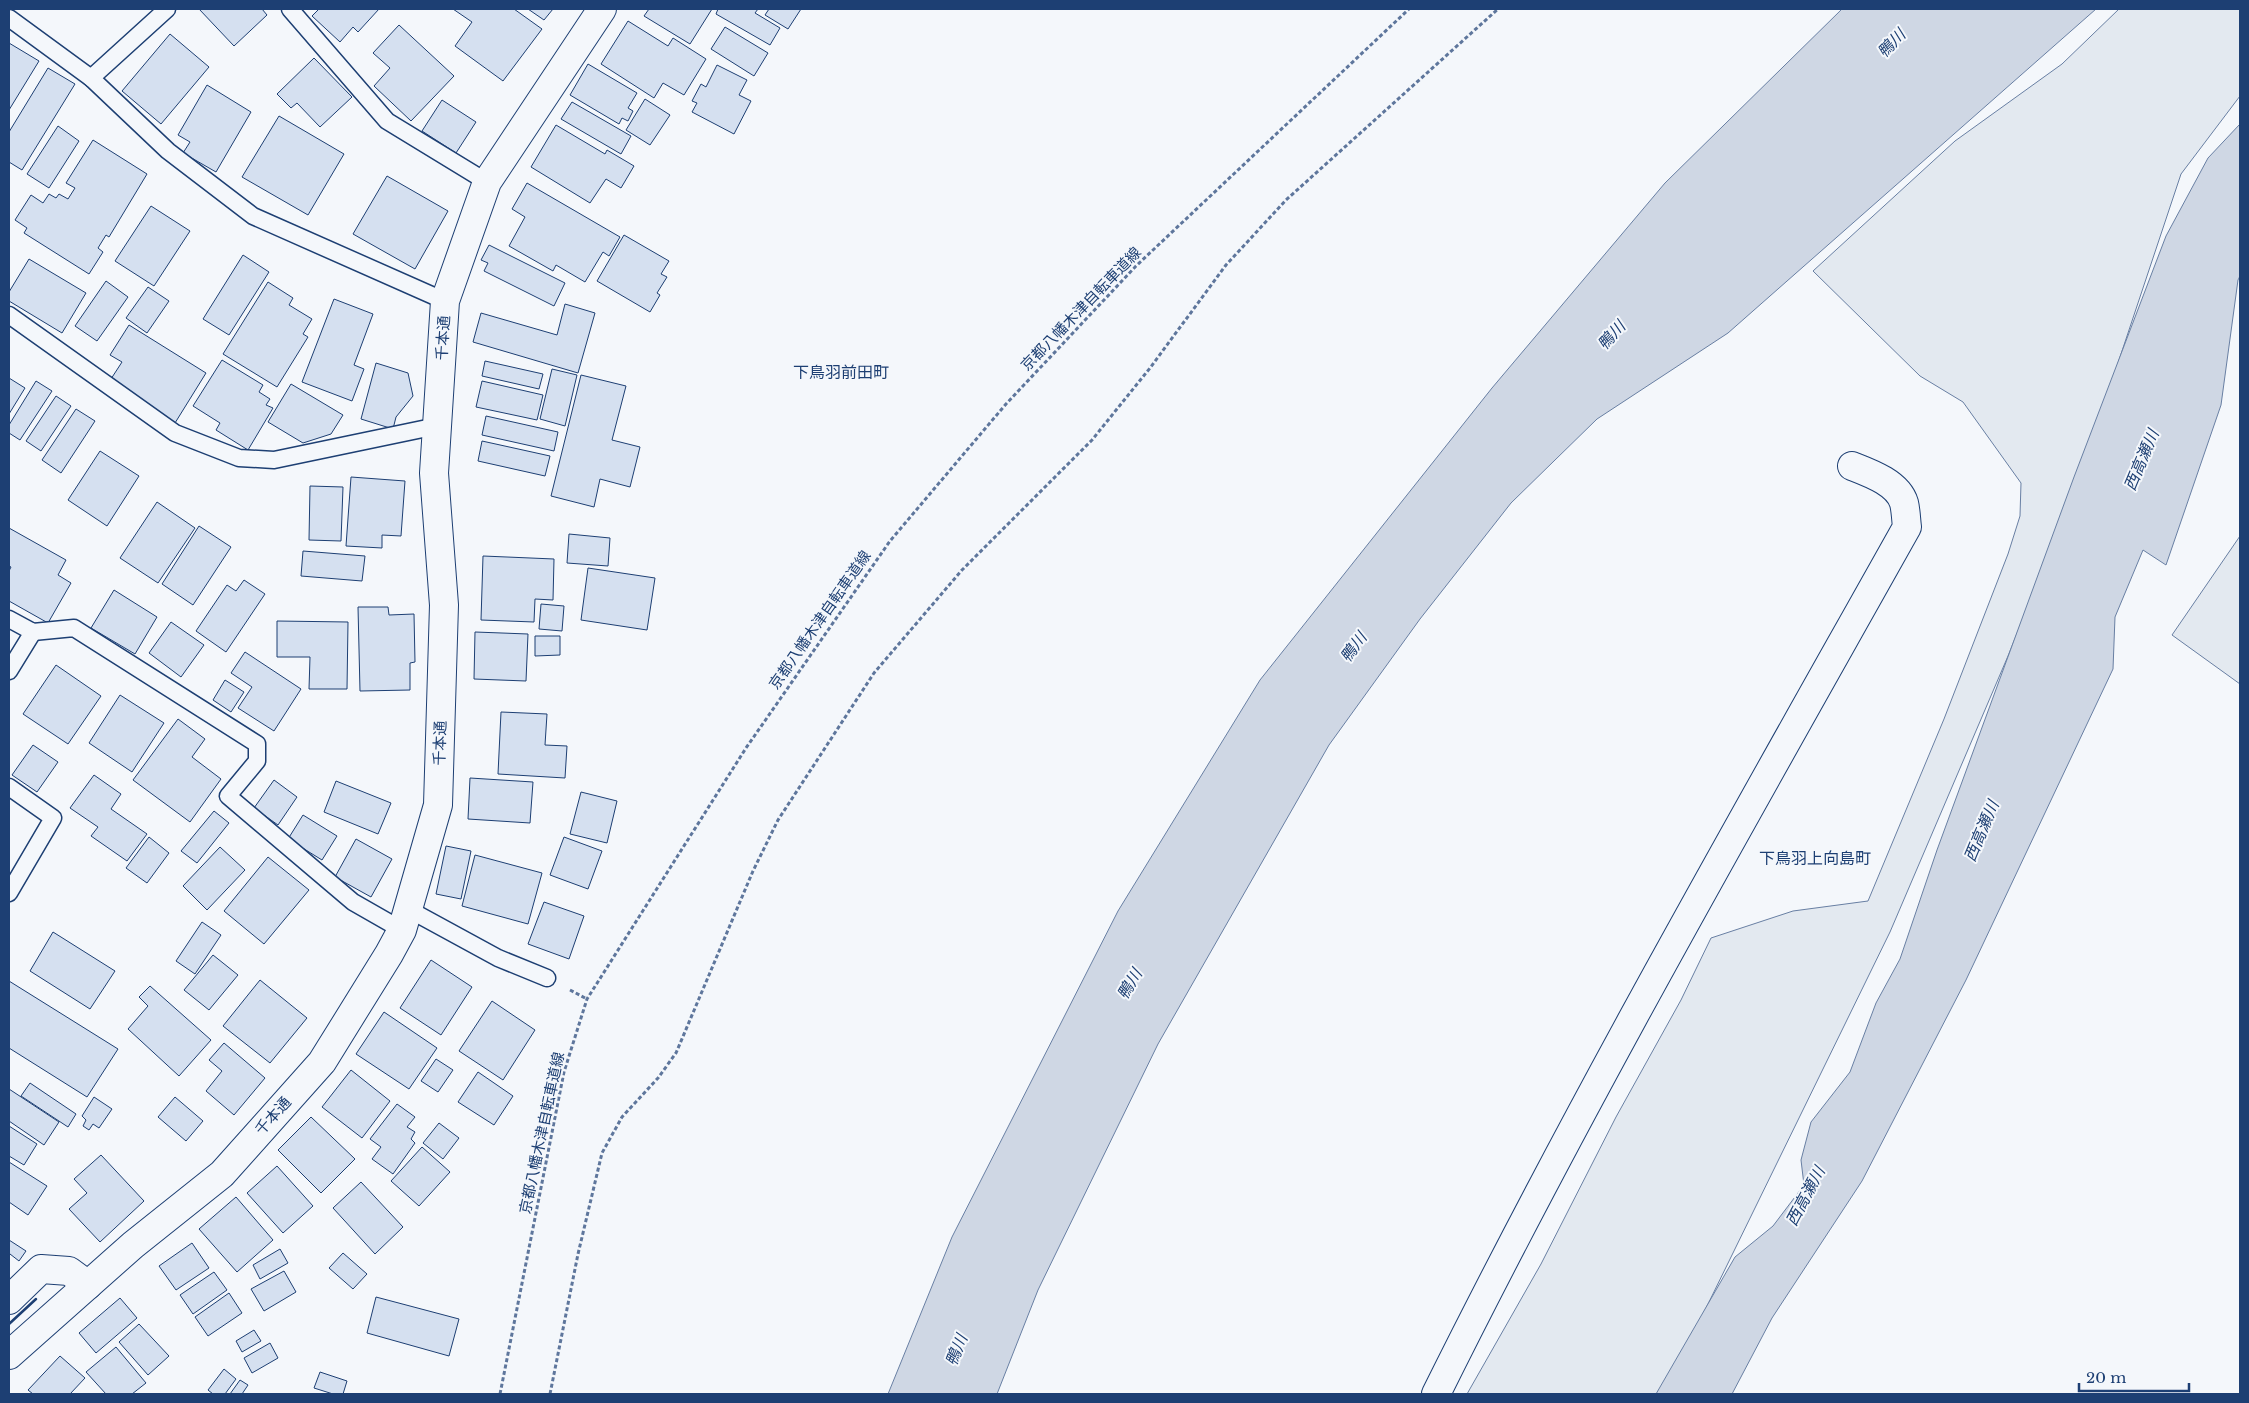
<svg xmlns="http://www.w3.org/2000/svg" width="2249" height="1403" font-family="'Libre Baskerville','Noto Sans JP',serif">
  <rect width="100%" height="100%" fill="#f4f7fb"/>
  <g fill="#e3e9f0" stroke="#687fa3">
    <polygon points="2119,9 2240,9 2240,96 2181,174 2083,468 2008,656 1890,932 1664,1394 1467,1394 1541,1264 1616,1117 1681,1000 1711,938 1793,911 1868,901 1944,719 2008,554 2020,516 2021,483 1963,402 1920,376 1813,271 1955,141 2062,64"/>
    <polygon points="2240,536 2240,684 2172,635"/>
  </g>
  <g fill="#cfd7e4" stroke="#687fa3">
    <polygon points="1842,9 2096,9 1728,333 1597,419 1511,503 1420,619 1329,745 1158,1044 1038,1290 997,1394 888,1394 952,1237 1118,911 1260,680 1492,388 1665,183"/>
    <polygon points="2240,124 2240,276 2238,280 2221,405 2166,565 2143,550 2115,617 2113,669 1966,980 1862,1181 1772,1318 1732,1394 1656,1394 1735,1257 1773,1226 1804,1185 1801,1160 1811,1122 1850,1072 1876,1003 1900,959 1937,850 2074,477 2166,236 2208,158"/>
  </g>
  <g fill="#d5e0f0" stroke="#1d3f73">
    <polygon points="199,9 262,9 267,15 234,46"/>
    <polygon points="319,9 379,9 358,32 353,27 340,42 312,16"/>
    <polygon points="453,9 514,9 542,29 503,81 455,46 472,22"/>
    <polygon points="528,9 553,9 544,20"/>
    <polygon points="649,9 712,9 690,44 644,16"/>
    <polygon points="718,9 758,9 755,13 780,28 770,45 716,14"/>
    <polygon points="769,9 801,9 788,29 765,15"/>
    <polygon points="628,21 668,46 673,38 706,59 684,95 663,83 654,98 601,64"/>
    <polygon points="399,25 454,76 411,121 374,86 390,68 373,53"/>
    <polygon points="725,27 768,53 754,76 711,49"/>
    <polygon points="170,34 209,67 161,124 122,91"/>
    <polygon points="9,43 39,61 9,110"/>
    <polygon points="314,58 352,97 320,127 297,103 291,108 277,94"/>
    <polygon points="588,64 637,93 628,108 633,111 628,121 622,118 619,124 570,95"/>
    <polygon points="717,65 747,80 739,95 751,101 734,134 692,112 697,103 692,101 701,84 706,87"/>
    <polygon points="48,68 75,84 22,170 9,162 9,132"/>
    <polygon points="207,85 251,112 216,172 183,153 190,142 178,135"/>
    <polygon points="645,99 670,115 650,145 626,130"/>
    <polygon points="442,100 476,122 456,153 422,131"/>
    <polygon points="572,102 631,136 621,154 561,119"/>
    <polygon points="279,116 344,154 308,215 242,177"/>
    <polygon points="556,125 605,154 607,150 634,166 621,188 606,179 590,203 531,167"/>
    <polygon points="58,126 79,141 49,188 27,174"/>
    <polygon points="93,140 147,174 109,237 106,235 98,248 103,252 89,274 24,233 27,228 15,220 31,195 43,203 49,194 56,198 59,194 68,199 75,188 66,183"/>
    <polygon points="387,176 448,211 415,269 353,234"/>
    <polygon points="527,183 620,237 609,256 603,252 585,282 556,265 553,271 509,246 525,217 512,209"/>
    <polygon points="151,206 190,231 154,286 115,261"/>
    <polygon points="624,235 669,261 661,274 667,277 657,293 660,295 650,312 597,281"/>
    <polygon points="489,245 565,283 554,306 484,271 488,263 481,260"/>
    <polygon points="243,255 269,272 229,335 203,319"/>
    <polygon points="29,259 86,293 62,333 9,301 9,292"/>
    <polygon points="106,281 128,297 97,341 75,326"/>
    <polygon points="268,282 293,298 289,305 312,319 303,334 308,337 277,387 223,354"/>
    <polygon points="148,287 169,301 147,333 126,318"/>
    <polygon points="334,299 373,314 354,365 364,369 352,401 302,382"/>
    <polygon points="565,304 595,313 578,373 473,342 481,313 557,335"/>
    <polygon points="129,325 206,373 175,423 109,382 122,362 110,355"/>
    <polygon points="222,360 263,385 259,392 270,399 266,405 273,408 248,450 216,430 220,423 193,406"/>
    <polygon points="485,361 543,374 539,389 482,376"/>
    <polygon points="376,363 408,373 413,396 396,417 393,429 361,419"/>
    <polygon points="552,369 577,375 565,426 540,419"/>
    <polygon points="581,375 626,386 612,440 640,447 630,487 600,479 594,507 551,496"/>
    <polygon points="9,378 25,388 9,414"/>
    <polygon points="36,381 52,391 20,440 9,433 9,425"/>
    <polygon points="482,381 543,395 537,420 476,407"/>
    <polygon points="291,384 343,415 331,434 303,443 268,422"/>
    <polygon points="56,396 71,406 41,451 26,441"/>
    <polygon points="76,409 95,421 61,473 42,460"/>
    <polygon points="486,416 558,432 554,451 482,435"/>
    <polygon points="482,441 550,456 545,476 478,461"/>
    <polygon points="100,451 139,476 107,526 68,500"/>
    <polygon points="351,477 405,481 401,536 382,535 382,548 346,546"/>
    <polygon points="310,486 343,487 341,541 309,540"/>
    <polygon points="157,502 195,528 158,583 120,558"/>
    <polygon points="199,526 231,547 193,605 162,584"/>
    <polygon points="9,528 66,560 58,575 71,583 48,623 9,601 9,571 11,567 9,566"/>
    <polygon points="569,534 610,538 608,566 567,563"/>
    <polygon points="303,551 365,556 362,581 301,576"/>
    <polygon points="483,556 554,559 553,600 535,599 534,622 481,620"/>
    <polygon points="588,568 655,578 647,630 581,620"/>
    <polygon points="244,580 265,594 226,652 196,631 227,585 236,591"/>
    <polygon points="114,590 157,617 135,654 91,628"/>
    <polygon points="541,604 564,606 562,631 539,629"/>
    <polygon points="358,607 388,607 389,615 414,614 415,662 410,663 410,690 360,691"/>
    <polygon points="277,621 348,622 347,689 309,689 310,657 277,657"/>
    <polygon points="171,622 204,645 181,677 149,653"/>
    <polygon points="475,632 528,634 526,681 474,679"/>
    <polygon points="535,636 560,636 560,655 535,656"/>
    <polygon points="245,652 301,689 274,731 238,708 252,687 231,673"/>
    <polygon points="56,665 101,696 68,744 23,714"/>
    <polygon points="225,680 244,692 231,712 213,700"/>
    <polygon points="120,695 164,723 132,772 89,743"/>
    <polygon points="501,712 547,714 545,745 567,746 565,778 498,774"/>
    <polygon points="178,719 205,739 192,757 221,779 190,822 133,780"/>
    <polygon points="33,745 58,762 37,792 12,775"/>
    <polygon points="94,775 121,794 111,809 147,834 127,861 91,836 98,827 70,808"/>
    <polygon points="470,778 533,782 530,823 468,819"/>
    <polygon points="274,780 297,797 278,825 254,808"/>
    <polygon points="336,781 391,803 378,834 324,812"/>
    <polygon points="581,792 617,801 607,843 570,834"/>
    <polygon points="214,811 229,823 197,863 181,851"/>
    <polygon points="303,815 337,836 322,860 288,839"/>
    <polygon points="149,837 169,853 147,883 126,868"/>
    <polygon points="564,837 602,851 588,889 550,875"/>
    <polygon points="356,839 392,859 371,897 335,877"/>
    <polygon points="446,846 471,851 461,899 436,894"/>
    <polygon points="220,847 245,870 207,910 183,886"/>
    <polygon points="475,855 542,873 528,924 462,906"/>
    <polygon points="268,857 309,890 264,944 224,911"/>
    <polygon points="544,902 584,916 569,959 528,944"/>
    <polygon points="202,922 221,935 195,974 176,961"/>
    <polygon points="53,932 115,971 90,1009 30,971"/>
    <polygon points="213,955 238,975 209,1010 184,990"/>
    <polygon points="431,960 472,987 441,1035 400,1008"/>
    <polygon points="260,980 307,1018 270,1063 223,1026"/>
    <polygon points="9,981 118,1049 87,1097 9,1048"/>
    <polygon points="150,986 211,1040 179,1076 128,1029 148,1006 139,997"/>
    <polygon points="492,1001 535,1030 503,1080 459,1051"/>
    <polygon points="384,1012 437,1048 409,1089 356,1054"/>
    <polygon points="224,1043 265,1078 234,1115 206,1091 222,1071 209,1060"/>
    <polygon points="436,1059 453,1070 438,1092 421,1081"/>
    <polygon points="351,1070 390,1101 362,1138 322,1107"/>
    <polygon points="478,1072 513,1096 494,1125 458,1102"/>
    <polygon points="30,1083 76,1114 68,1127 21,1096"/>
    <polygon points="9,1089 59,1122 44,1145 9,1121"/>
    <polygon points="94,1097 112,1109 99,1128 93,1124 89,1130 83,1126 86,1120 82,1116"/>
    <polygon points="175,1097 203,1121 186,1141 158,1117"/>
    <polygon points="397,1104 415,1117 407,1127 415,1132 411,1139 415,1143 393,1174 372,1159 381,1147 370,1139"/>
    <polygon points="311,1117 355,1159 321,1193 278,1150"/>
    <polygon points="439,1123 459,1138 443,1159 423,1143"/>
    <polygon points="9,1126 37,1144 24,1165 9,1156"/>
    <polygon points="422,1147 450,1172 419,1206 391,1181"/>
    <polygon points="101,1155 144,1201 100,1242 69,1209 87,1193 74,1179"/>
    <polygon points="9,1162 47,1186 28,1215 9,1202"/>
    <polygon points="277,1166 313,1206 283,1233 247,1193"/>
    <polygon points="361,1182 403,1227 375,1254 333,1208"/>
    <polygon points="236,1197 273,1240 237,1272 199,1229"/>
    <polygon points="9,1240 26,1251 19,1261 10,1254 9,1256"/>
    <polygon points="192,1243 209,1268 176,1290 159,1266"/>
    <polygon points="280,1249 288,1263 260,1279 253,1265"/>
    <polygon points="343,1253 367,1274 353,1289 329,1268"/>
    <polygon points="284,1271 296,1292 264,1311 251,1289"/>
    <polygon points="214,1272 227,1290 193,1314 180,1295"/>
    <polygon points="229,1293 242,1313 208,1336 195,1317"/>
    <polygon points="376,1297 459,1319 449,1356 367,1333"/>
    <polygon points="120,1298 137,1318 96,1353 79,1333"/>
    <polygon points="139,1324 169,1356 148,1375 119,1342"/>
    <polygon points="254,1330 261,1341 242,1352 236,1341"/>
    <polygon points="270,1343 278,1358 252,1373 244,1358"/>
    <polygon points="116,1347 146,1383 132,1394 106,1394 86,1372"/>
    <polygon points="60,1356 85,1378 70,1394 33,1394 28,1390"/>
    <polygon points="224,1369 236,1379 225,1394 213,1394 208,1390"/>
    <polygon points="320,1372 347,1381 343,1394 333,1394 314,1388"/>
    <polygon points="240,1380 248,1385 242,1394 230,1394"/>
  </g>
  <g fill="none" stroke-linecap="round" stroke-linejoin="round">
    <defs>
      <g id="service">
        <polyline points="290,9 387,121 487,182"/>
        <polyline points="9,18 91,78 168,151 253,216 445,301"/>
        <polyline points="91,78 167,9"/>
        <polyline points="9,315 175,433 239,458 274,460 437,426"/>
        <polyline points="9,619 33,632 74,628 257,744 257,761 228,796 353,902 402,930"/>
        <polyline points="9,671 33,632"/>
        <polyline points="9,787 53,818 9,893"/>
        <polyline points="408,909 498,958 547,978"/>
      </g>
      <g id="minor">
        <polyline points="9,1300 41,1269 69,1271 88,1285"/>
        <polyline points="9,1355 133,1245 222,1174 322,1062 389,954 402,930 438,805 444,605 434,473 445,301 487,182 602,9"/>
        <path d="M1436,1394C1582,1100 1746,814 1907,527C1906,520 1906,511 1904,503C1898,483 1870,473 1852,466"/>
      </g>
    </defs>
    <use href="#service" stroke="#1d3f73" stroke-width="19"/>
    <use href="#minor" stroke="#1d3f73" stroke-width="30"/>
    <g stroke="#5e769c" stroke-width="3" stroke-dasharray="4 2.5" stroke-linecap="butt">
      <polyline points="570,990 587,999"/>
      <polyline points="500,1394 564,1072 587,999 746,748 890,541 1006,404 1136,266 1409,9"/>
      <polyline points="550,1394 578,1254 602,1153 622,1117 658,1078 676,1053 753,871 778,820 874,673 962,570 1092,440 1150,368 1226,265 1286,200 1498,9"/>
    </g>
    <use href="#service" stroke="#f4f7fb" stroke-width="16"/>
    <use href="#minor" stroke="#f4f7fb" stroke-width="28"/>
    <polyline stroke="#1d3f73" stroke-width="2.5" points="9,1324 36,1299"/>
  </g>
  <g text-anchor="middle" stroke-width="4" stroke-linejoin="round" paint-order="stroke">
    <g font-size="15" fill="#1d3f73" stroke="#f4f7fb">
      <text transform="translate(1081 309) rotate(-46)" y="5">京都八幡木津自転車道線</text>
      <text transform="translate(443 338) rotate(-86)" y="5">千本通</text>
      <text transform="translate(820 620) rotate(-55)" y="5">京都八幡木津自転車道線</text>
      <text transform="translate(440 743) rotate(-88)" y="5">千本通</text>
      <text transform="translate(273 1116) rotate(-48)" y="5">千本通</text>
      <text transform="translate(542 1133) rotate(-78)" y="5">京都八幡木津自転車道線</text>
    </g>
    <g font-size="16" font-style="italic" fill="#1d3f73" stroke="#f4f7fb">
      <text transform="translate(1891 43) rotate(-46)" y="6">鴨川</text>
      <text transform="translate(1611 335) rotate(-48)" y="6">鴨川</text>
      <text transform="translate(2141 460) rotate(-67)" y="6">西高瀬川</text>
      <text transform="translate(1353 647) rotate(-53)" y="6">鴨川</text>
      <text transform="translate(1981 831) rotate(-67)" y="6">西高瀬川</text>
      <text transform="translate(1129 984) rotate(-59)" y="6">鴨川</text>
      <text transform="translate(1805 1196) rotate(-62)" y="6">西高瀬川</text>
      <text transform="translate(956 1350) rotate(-68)" y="6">鴨川</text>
    </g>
    <g font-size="16" fill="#1d3f73" stroke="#f4f7fb">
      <text x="841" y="378">下鳥羽前田町</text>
      <text x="1815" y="864">下鳥羽上向島町</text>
    </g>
  </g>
  <rect width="2249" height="1403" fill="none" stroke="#1d3f73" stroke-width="20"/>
  <path d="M2079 1383v8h110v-8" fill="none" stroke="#1d3f73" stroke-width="2.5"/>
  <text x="2086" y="1383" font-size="15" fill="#1d3f73" stroke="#f4f7fb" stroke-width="4" paint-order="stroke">20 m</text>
</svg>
